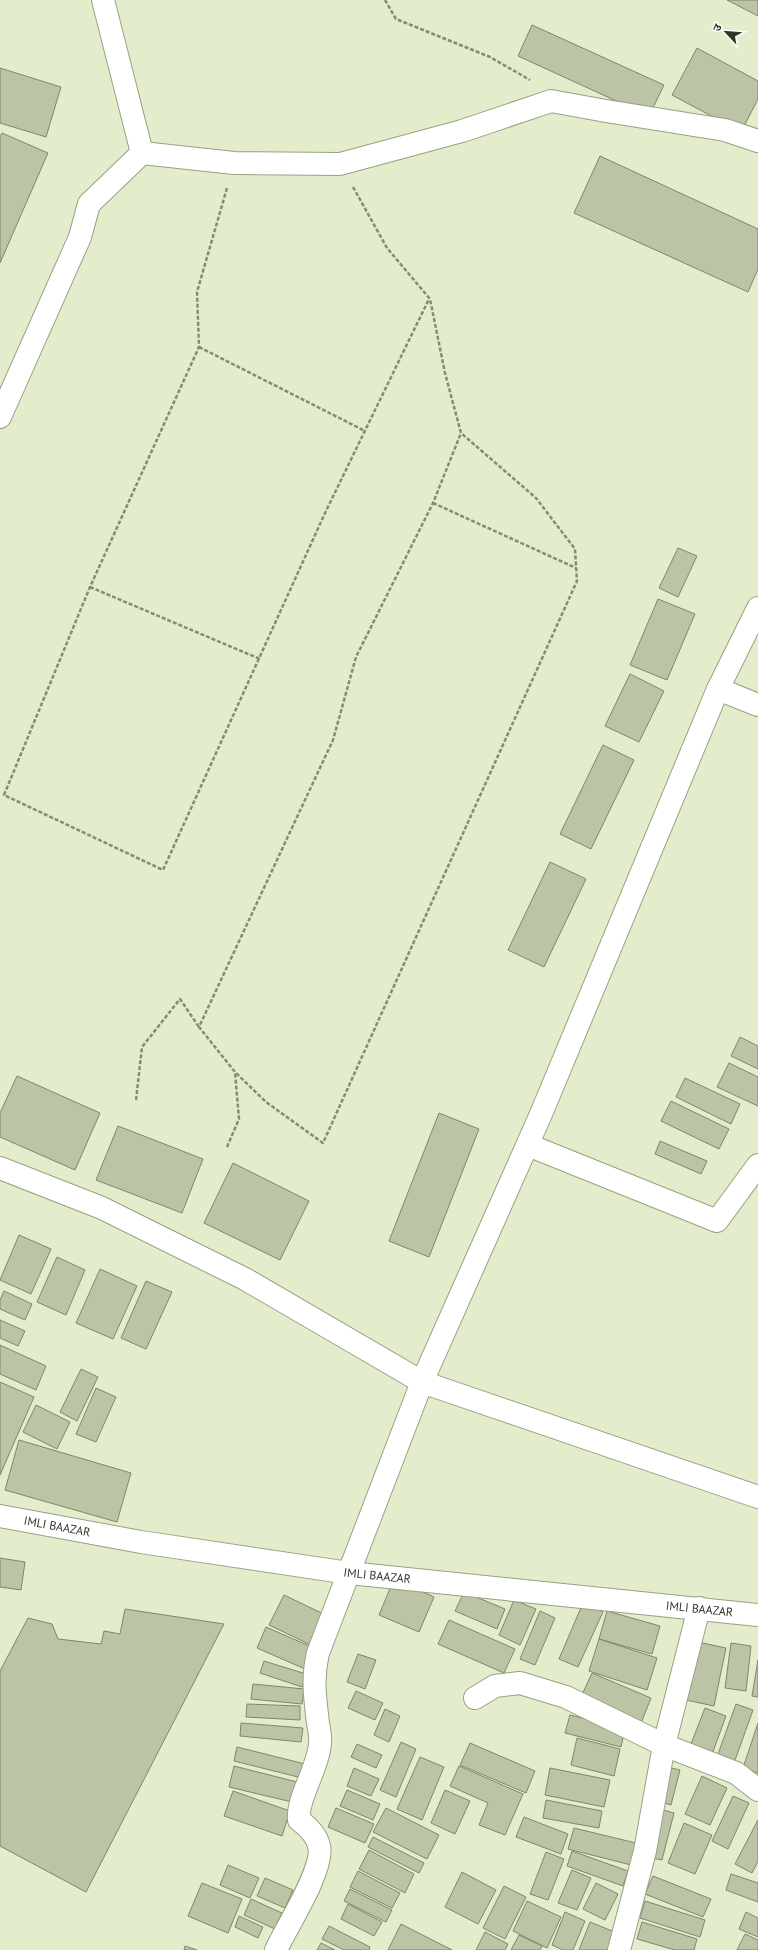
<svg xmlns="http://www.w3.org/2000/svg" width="758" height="1950" font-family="'PT Sans','Noto Sans Devanagari',sans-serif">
  <rect width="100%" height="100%" fill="#e3edcc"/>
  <g fill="#bbc5a5" stroke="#7e8769">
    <polygon points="727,0 758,0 758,16"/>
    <polygon points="532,25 664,85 649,116 518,56"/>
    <polygon points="697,48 758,81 758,99 741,132 672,95"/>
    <polygon points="0,68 61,87 46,137 0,123"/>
    <polygon points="2,133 48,153 0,263 0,137"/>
    <polygon points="600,156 758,229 758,269 748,292 574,213"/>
    <polygon points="678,548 697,556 678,597 659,588"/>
    <polygon points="658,599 695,614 667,680 630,665"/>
    <polygon points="630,674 664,691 639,742 605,726"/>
    <polygon points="603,745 634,760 591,849 560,834"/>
    <polygon points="550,862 586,879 544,967 508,950"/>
    <polygon points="740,1037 758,1046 758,1069 731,1056"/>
    <polygon points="729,1063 758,1077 758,1106 717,1087"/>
    <polygon points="17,1076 100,1113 75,1170 0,1137 0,1113"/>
    <polygon points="685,1078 740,1104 731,1124 676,1097"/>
    <polygon points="671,1101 729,1129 719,1149 661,1121"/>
    <polygon points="439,1113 479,1129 429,1257 389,1241"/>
    <polygon points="118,1126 203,1159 182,1213 96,1180"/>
    <polygon points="660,1141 707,1161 701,1174 655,1154"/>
    <polygon points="233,1163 309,1201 280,1260 204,1223"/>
    <polygon points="19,1235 51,1249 31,1294 0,1280"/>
    <polygon points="57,1257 85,1270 66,1315 37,1302"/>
    <polygon points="100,1269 137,1286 113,1339 76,1323"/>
    <polygon points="146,1281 172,1292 146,1349 121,1338"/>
    <polygon points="4,1291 32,1304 25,1320 0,1309 0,1300"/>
    <polygon points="0,1320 25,1331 18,1346 0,1338"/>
    <polygon points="0,1345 46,1366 36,1390 0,1374"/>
    <polygon points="81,1369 98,1377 77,1421 60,1412"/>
    <polygon points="0,1382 34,1397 0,1475"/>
    <polygon points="96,1388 116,1397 96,1442 76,1434"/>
    <polygon points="36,1405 70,1422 57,1449 23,1432"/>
    <polygon points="19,1440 131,1473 117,1522 5,1490"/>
    <polygon points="0,1558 25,1562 21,1590 0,1587"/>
    <polygon points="394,1579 434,1597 419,1632 379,1615"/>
    <polygon points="464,1592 505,1609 497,1629 455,1611"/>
    <polygon points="284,1595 330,1617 315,1647 269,1625"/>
    <polygon points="514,1600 536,1609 520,1645 499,1635"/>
    <polygon points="583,1603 603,1612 578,1667 559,1659"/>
    <polygon points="125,1609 224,1624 86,1892 0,1846 0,1671 28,1618 52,1624 58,1639 101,1644 104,1631 120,1634"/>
    <polygon points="540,1611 555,1618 535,1665 520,1659"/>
    <polygon points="607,1611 660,1626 652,1654 599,1639"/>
    <polygon points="449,1620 515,1649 504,1673 438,1644"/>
    <polygon points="266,1627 314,1648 305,1669 257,1648"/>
    <polygon points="599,1639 657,1658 647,1690 589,1671"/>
    <polygon points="693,1641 726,1648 714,1706 681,1699"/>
    <polygon points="731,1643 751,1646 746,1691 725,1688"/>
    <polygon points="358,1654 376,1660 365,1689 347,1682"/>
    <polygon points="758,1660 758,1697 752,1696"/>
    <polygon points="264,1661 306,1674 302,1687 260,1673"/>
    <polygon points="592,1673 651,1698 641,1723 581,1697"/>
    <polygon points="253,1684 304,1689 302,1704 251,1699"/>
    <polygon points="356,1691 383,1703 375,1720 348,1708"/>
    <polygon points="247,1704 300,1706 300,1720 246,1717"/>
    <polygon points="736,1704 753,1710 734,1763 717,1757"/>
    <polygon points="705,1708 726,1716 711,1757 689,1749"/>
    <polygon points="385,1709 400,1716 389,1742 374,1735"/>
    <polygon points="570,1715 625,1728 621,1747 565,1733"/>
    <polygon points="241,1723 303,1728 301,1742 240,1736"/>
    <polygon points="758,1723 758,1773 743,1768"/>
    <polygon points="577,1738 620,1749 614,1776 571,1765"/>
    <polygon points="401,1742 416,1749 396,1797 380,1790"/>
    <polygon points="470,1743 535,1771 526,1793 460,1765"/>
    <polygon points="357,1744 382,1755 376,1768 351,1757"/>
    <polygon points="237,1747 305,1764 302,1778 234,1761"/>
    <polygon points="420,1757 444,1767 422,1820 397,1809"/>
    <polygon points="234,1766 301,1783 296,1803 229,1787"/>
    <polygon points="459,1766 523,1794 505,1835 479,1825 488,1803 450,1786"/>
    <polygon points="667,1767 680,1770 671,1805 657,1801"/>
    <polygon points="354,1768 379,1779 371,1796 347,1786"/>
    <polygon points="550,1768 610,1780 604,1807 545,1795"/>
    <polygon points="702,1776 727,1788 710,1825 685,1814"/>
    <polygon points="347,1790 380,1804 373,1820 340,1806"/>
    <polygon points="445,1790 470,1801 455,1834 431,1823"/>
    <polygon points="233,1791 290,1811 282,1836 224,1816"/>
    <polygon points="733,1796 749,1803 728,1849 712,1841"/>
    <polygon points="546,1800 602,1811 599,1828 543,1818"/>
    <polygon points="336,1808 374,1824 365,1843 328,1827"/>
    <polygon points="386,1808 439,1835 427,1859 373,1832"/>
    <polygon points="660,1809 674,1813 662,1860 647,1857"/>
    <polygon points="524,1817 568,1834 561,1854 516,1837"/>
    <polygon points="758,1820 758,1861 752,1873 735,1864"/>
    <polygon points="684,1823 712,1835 695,1874 668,1863"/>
    <polygon points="574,1828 636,1843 631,1865 568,1849"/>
    <polygon points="373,1837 424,1863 419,1873 368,1847"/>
    <polygon points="369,1850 414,1874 405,1893 359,1869"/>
    <polygon points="572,1851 628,1871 623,1886 567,1866"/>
    <polygon points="546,1852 564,1859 548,1900 530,1894"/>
    <polygon points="228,1865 259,1878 250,1898 220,1885"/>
    <polygon points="572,1870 591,1878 577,1910 558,1903"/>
    <polygon points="358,1871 400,1893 392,1908 350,1887"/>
    <polygon points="462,1872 496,1890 478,1924 445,1907"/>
    <polygon points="731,1874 758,1883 758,1902 726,1890"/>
    <polygon points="653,1876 711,1899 703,1917 645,1894"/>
    <polygon points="265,1878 293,1890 285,1908 257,1896"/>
    <polygon points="202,1883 242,1899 228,1933 188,1916"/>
    <polygon points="596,1883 618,1894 605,1920 583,1909"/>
    <polygon points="504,1886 526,1897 505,1939 483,1928"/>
    <polygon points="350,1889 392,1910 386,1922 344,1901"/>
    <polygon points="251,1899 282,1913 275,1929 244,1915"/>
    <polygon points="527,1901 561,1917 547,1948 513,1931"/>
    <polygon points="645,1901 705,1920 700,1937 640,1918"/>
    <polygon points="348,1904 382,1922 374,1936 341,1919"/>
    <polygon points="565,1912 585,1921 573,1950 563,1950 552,1945"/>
    <polygon points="746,1912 758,1918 758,1937 739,1929"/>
    <polygon points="239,1916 263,1927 258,1938 235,1927"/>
    <polygon points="590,1922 617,1933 611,1950 579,1950"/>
    <polygon points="642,1922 697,1939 694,1950 675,1950 637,1939"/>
    <polygon points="401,1924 452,1950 388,1950"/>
    <polygon points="329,1926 370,1947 369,1950 344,1950 322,1939"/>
    <polygon points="485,1932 508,1944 505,1950 476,1950"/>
    <polygon points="745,1934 758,1940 758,1950 737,1950"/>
    <polygon points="519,1935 542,1946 540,1950 511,1950"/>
    <polygon points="321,1943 335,1950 317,1950"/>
    <polygon points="185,1946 197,1950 184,1950"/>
  </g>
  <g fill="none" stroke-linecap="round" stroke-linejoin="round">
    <defs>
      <g id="minor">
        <polyline points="103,0 142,153"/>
        <polyline points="0,417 80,237 89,204 142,153 234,163 340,164 462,131 551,101 606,111 725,130 758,141"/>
        <polyline points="718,689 758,705"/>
        <polyline points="528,1145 717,1221 758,1165"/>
        <polyline points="0,1168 102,1208 245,1279 422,1382 758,1497"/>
        <polyline points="475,1698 495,1686 520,1683 566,1697 664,1745 736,1773 758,1790"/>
        <path d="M276,1950C286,1928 325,1868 319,1846C317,1836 307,1826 299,1820C297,1797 318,1769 320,1744C321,1737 319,1729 318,1723C315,1698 312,1678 318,1653L422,1382L541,1114L718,689L758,608"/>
        <polyline points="619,1950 645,1851 664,1745 699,1608"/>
      </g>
      <g id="major">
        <path id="s1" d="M0,1516L141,1542L349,1573L758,1615"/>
      </g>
    </defs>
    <use href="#minor" stroke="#98a182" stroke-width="24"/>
    <use href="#major" stroke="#98a182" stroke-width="24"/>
    <g stroke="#858c75" stroke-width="2.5" stroke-dasharray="4 2" stroke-linecap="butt">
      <polyline points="385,0 396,19 490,57 530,80"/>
      <polyline points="353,187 387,248 430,299 445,373 461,433 536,498 575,549 577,581 323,1143 266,1102 235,1072 199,1027 333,740 356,657 433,503 461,433"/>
      <polyline points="227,188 197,292 199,347 90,587 4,795 163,870 325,513 429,299"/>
      <polyline points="199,347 365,431"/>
      <polyline points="433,503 576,568"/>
      <polyline points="90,587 260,659"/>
      <polyline points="136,1100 142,1047 180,999 199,1027"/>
      <polyline points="227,1147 239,1119 235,1072"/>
    </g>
    <use href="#minor" stroke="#fff" stroke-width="22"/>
    <use href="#major" stroke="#fff" stroke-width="22"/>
  </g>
  <g text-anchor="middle" stroke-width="3.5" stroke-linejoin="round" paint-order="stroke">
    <g font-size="12" fill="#323629" stroke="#fff">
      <text dy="4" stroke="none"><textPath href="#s1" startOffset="58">IMLI BAAZAR</textPath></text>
      <text dy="4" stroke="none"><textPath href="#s1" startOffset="382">IMLI BAAZAR</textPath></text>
      <text dy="4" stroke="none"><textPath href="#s1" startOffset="706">IMLI BAAZAR</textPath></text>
    </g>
  </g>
  <g transform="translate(726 32) rotate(296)" stroke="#ffffff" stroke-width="3" paint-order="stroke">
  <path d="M0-3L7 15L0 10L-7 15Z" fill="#323629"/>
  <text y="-6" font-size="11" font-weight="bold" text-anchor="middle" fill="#323629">उ</text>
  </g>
</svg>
